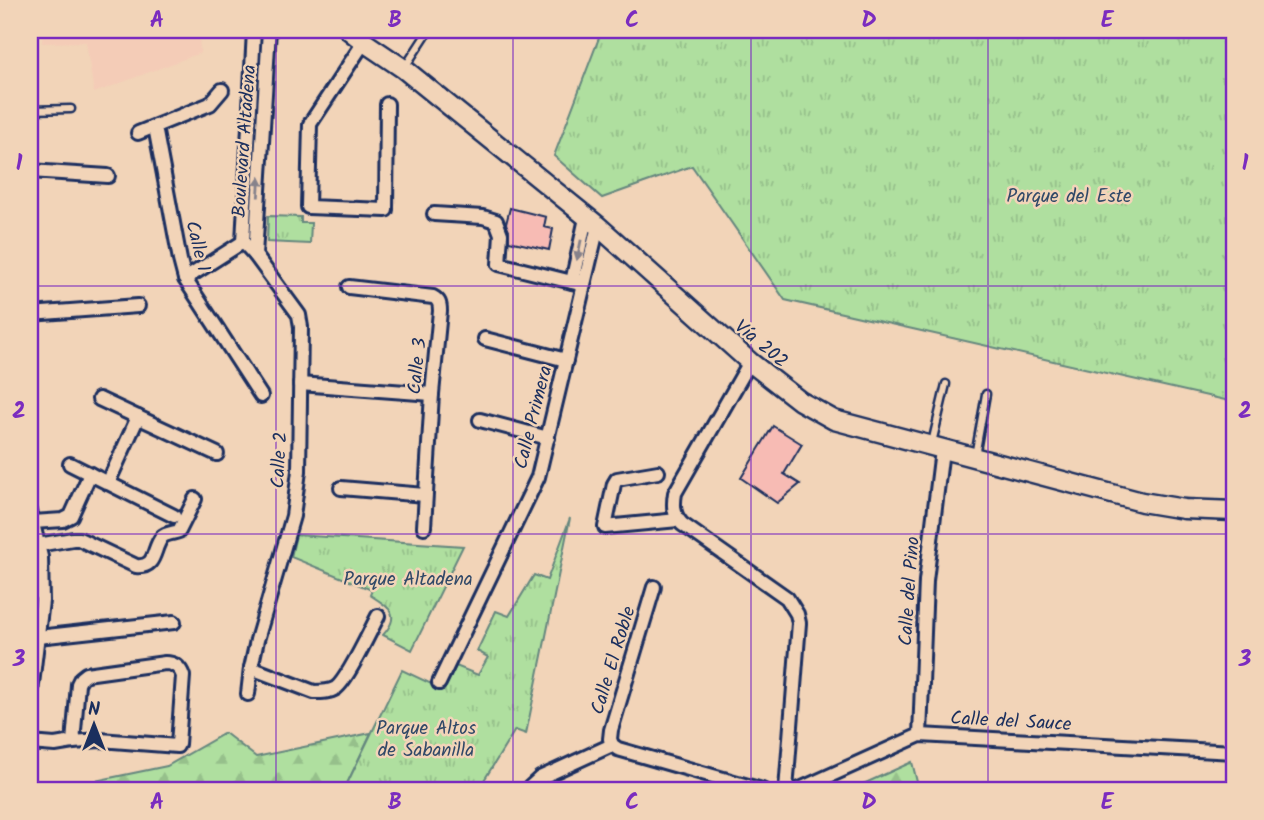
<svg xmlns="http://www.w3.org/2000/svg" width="1264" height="820" font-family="Kalam,sans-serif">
  <defs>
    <pattern id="forest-firs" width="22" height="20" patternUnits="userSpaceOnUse" patternTransform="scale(1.75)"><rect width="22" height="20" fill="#afdf9f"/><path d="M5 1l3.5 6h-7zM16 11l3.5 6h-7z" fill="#96c08b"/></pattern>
    <pattern id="park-tufts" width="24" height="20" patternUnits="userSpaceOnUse" patternTransform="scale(1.75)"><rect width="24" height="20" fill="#afdf9f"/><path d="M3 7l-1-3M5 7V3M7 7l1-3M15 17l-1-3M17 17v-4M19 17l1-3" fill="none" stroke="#96c08b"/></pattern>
  </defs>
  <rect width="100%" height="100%" fill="#f2d4b8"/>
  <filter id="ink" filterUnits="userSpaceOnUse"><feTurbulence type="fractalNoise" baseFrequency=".0143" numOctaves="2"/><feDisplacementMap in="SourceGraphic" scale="14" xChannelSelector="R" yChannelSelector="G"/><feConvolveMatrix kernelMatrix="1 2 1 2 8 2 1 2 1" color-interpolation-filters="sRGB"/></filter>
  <g filter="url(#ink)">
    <polygon fill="#f4ccb7" points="43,30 199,30 200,53 94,93 86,42 42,43"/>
    <g fill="url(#forest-firs)" stroke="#65877e" stroke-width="2">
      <polygon points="225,733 256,757 371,733 344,790 52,790 167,766"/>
      <polygon points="912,762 919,790 850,790"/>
    </g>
    <g fill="url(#park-tufts)" stroke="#65877e" stroke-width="2">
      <polygon points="602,30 1234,30 1234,402 785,300 692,166 602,198 554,156"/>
      <polygon points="268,216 301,217 301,223 311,223 310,244 267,242"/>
      <polygon points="570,518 526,734 515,730 478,790 344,790 402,670 444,690 456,666 478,675 488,657 477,651 496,611 509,616 534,575 547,580"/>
      <path d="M296,535L463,546L412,650L383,635C402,614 389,607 370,595L372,590L291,557Z"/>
    </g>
    <g fill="#f7bbb4" stroke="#1b2f5e" stroke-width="2">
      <polygon points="510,208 546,217 544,227 553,229 549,250 509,241 509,231 506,224"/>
      <polygon points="773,426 802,444 784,474 800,484 777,503 741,478"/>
    </g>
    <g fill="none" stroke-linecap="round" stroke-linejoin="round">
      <defs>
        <g id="lane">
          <polyline points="405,67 429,30"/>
          <polyline points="30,110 71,109"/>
          <polyline points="932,443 946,384"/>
          <polyline points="975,456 986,394"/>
        </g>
        <g id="street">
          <polyline points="364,42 310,124 308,207 386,210 387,104"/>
          <polyline points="155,127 180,260 185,279 261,396"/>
          <polyline points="138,133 210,104 222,90"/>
          <polyline points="30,171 108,176"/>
          <polyline points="434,214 483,217 496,221 501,234 499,264 584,285"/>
          <polyline points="243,242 255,255 299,315 301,327 299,471 293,516 257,640 251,668 248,694"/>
          <polyline points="243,242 254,30"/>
          <polyline points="255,255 269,30"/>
          <polyline points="185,279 243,242"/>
          <polyline points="572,282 586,218"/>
          <path d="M349,287L433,297C439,300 440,304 440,311L432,394L424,527"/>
          <polyline points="30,314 138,306"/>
          <polyline points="485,339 566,360"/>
          <path d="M750,362L675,493C673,505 673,515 682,524L787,598L797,614L799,623L786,790"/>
          <polyline points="300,384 432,394"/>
          <polyline points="99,399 217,454"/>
          <polyline points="480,420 548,438"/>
          <polyline points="70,464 174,516"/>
          <polyline points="658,472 617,479 614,484 605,527 678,520"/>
          <polyline points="108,483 138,417"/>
          <polyline points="341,488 425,495"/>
          <polyline points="30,511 41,557 42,601 30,701"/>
          <polyline points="33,522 63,520 71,516 90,474"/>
          <path d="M38,545L73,539H79L136,566C157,568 152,549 162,537C166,533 174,533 179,531L195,499"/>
          <polyline points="38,637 174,622"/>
          <path d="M165,663C174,663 180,667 183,676L178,744L177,746L100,740L73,742L78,684L81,678L86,674Z"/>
          <path d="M251,668L314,692C322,692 330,692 336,688C348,679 370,631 378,616"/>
          <polyline points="439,683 538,477 598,226"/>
          <polyline points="920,735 926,581 942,450"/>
          <polyline points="30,743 55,745 73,742"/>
          <polyline points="612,745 610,739 611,730 654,587"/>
          <polyline points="612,745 618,749 762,790"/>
          <polyline points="527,790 540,778 612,745"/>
          <polyline points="798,790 920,735 1234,752"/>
        </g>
        <polyline id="secondary" points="349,30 364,42 404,69 598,226 750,362 800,401 834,420 1142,502 1184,509 1234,511"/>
      </defs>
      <use href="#lane" stroke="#1b2f5e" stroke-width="11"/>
      <use href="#street" stroke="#1b2f5e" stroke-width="18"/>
      <use href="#secondary" stroke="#1b2f5e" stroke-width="23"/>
      <use href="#lane" stroke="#f2d4b8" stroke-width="6"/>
      <use href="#street" stroke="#f2d4b8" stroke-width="12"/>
      <use href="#secondary" stroke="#f2d4b8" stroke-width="18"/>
    </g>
    <defs><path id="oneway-solid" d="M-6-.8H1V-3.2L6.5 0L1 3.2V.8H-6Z" transform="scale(1.75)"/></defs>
    <g fill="#86828b">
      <use href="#oneway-solid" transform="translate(259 187) rotate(-86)"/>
      <use href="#oneway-solid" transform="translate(579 250) rotate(102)"/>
    </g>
  </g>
  <path fill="none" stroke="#7b2cbf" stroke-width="2" stroke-opacity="0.55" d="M276,30V790M513,30V790M751,30V790M988,30V790M30,286H1234M30,534H1234"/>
  <g text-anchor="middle" stroke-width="5" stroke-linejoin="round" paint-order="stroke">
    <g font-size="19" fill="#1b2f5e" stroke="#f2d4b8">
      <text transform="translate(243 141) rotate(-86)" y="7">Boulevard Altadena</text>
      <text transform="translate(199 246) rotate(76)" y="7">Calle 1</text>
      <text transform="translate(762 343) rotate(40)" y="7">Vía 202</text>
      <text transform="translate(416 366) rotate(-84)" y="7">Calle 3</text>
      <text transform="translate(532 417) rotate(-76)" y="7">Calle Primera</text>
      <text transform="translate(278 460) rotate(-87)" y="7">Calle 2</text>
      <text transform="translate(908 591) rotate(-86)" y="7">Calle del Pino</text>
      <text transform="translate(612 660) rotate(-73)" y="7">Calle El Roble</text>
      <text transform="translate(1011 720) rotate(3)" y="7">Calle del Sauce</text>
    </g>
    <g font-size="19" fill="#314968" stroke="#f2d4b8">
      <text x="1069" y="202">Parque del Este</text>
      <text x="408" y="585">Parque Altadena</text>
      <text x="426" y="734">Parque Altos<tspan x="426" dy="22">de Sabanilla</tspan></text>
    </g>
  </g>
  <rect width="1264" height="820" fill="none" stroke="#f2d4b8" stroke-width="77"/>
  <g transform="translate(94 725)" stroke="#f2d4b8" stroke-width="5" paint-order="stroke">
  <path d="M0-5L12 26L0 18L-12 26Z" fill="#1b2f5e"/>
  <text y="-10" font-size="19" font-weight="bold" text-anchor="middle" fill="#1b2f5e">N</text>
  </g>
  <rect x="38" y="38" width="1188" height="744" fill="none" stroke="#7b2cbf" stroke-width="2.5"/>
  <g font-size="23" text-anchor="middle" font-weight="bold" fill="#7b2cbf">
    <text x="157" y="27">A</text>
    <text x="395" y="27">B</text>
    <text x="632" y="27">C</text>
    <text x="869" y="27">D</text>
    <text x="1107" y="27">E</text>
    <text x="19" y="170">1</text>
    <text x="1245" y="170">1</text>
    <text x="19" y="418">2</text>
    <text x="1245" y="418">2</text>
    <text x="19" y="666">3</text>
    <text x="1245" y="666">3</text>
    <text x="157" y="809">A</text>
    <text x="395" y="809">B</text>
    <text x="632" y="809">C</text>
    <text x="869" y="809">D</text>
    <text x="1107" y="809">E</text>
  </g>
</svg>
